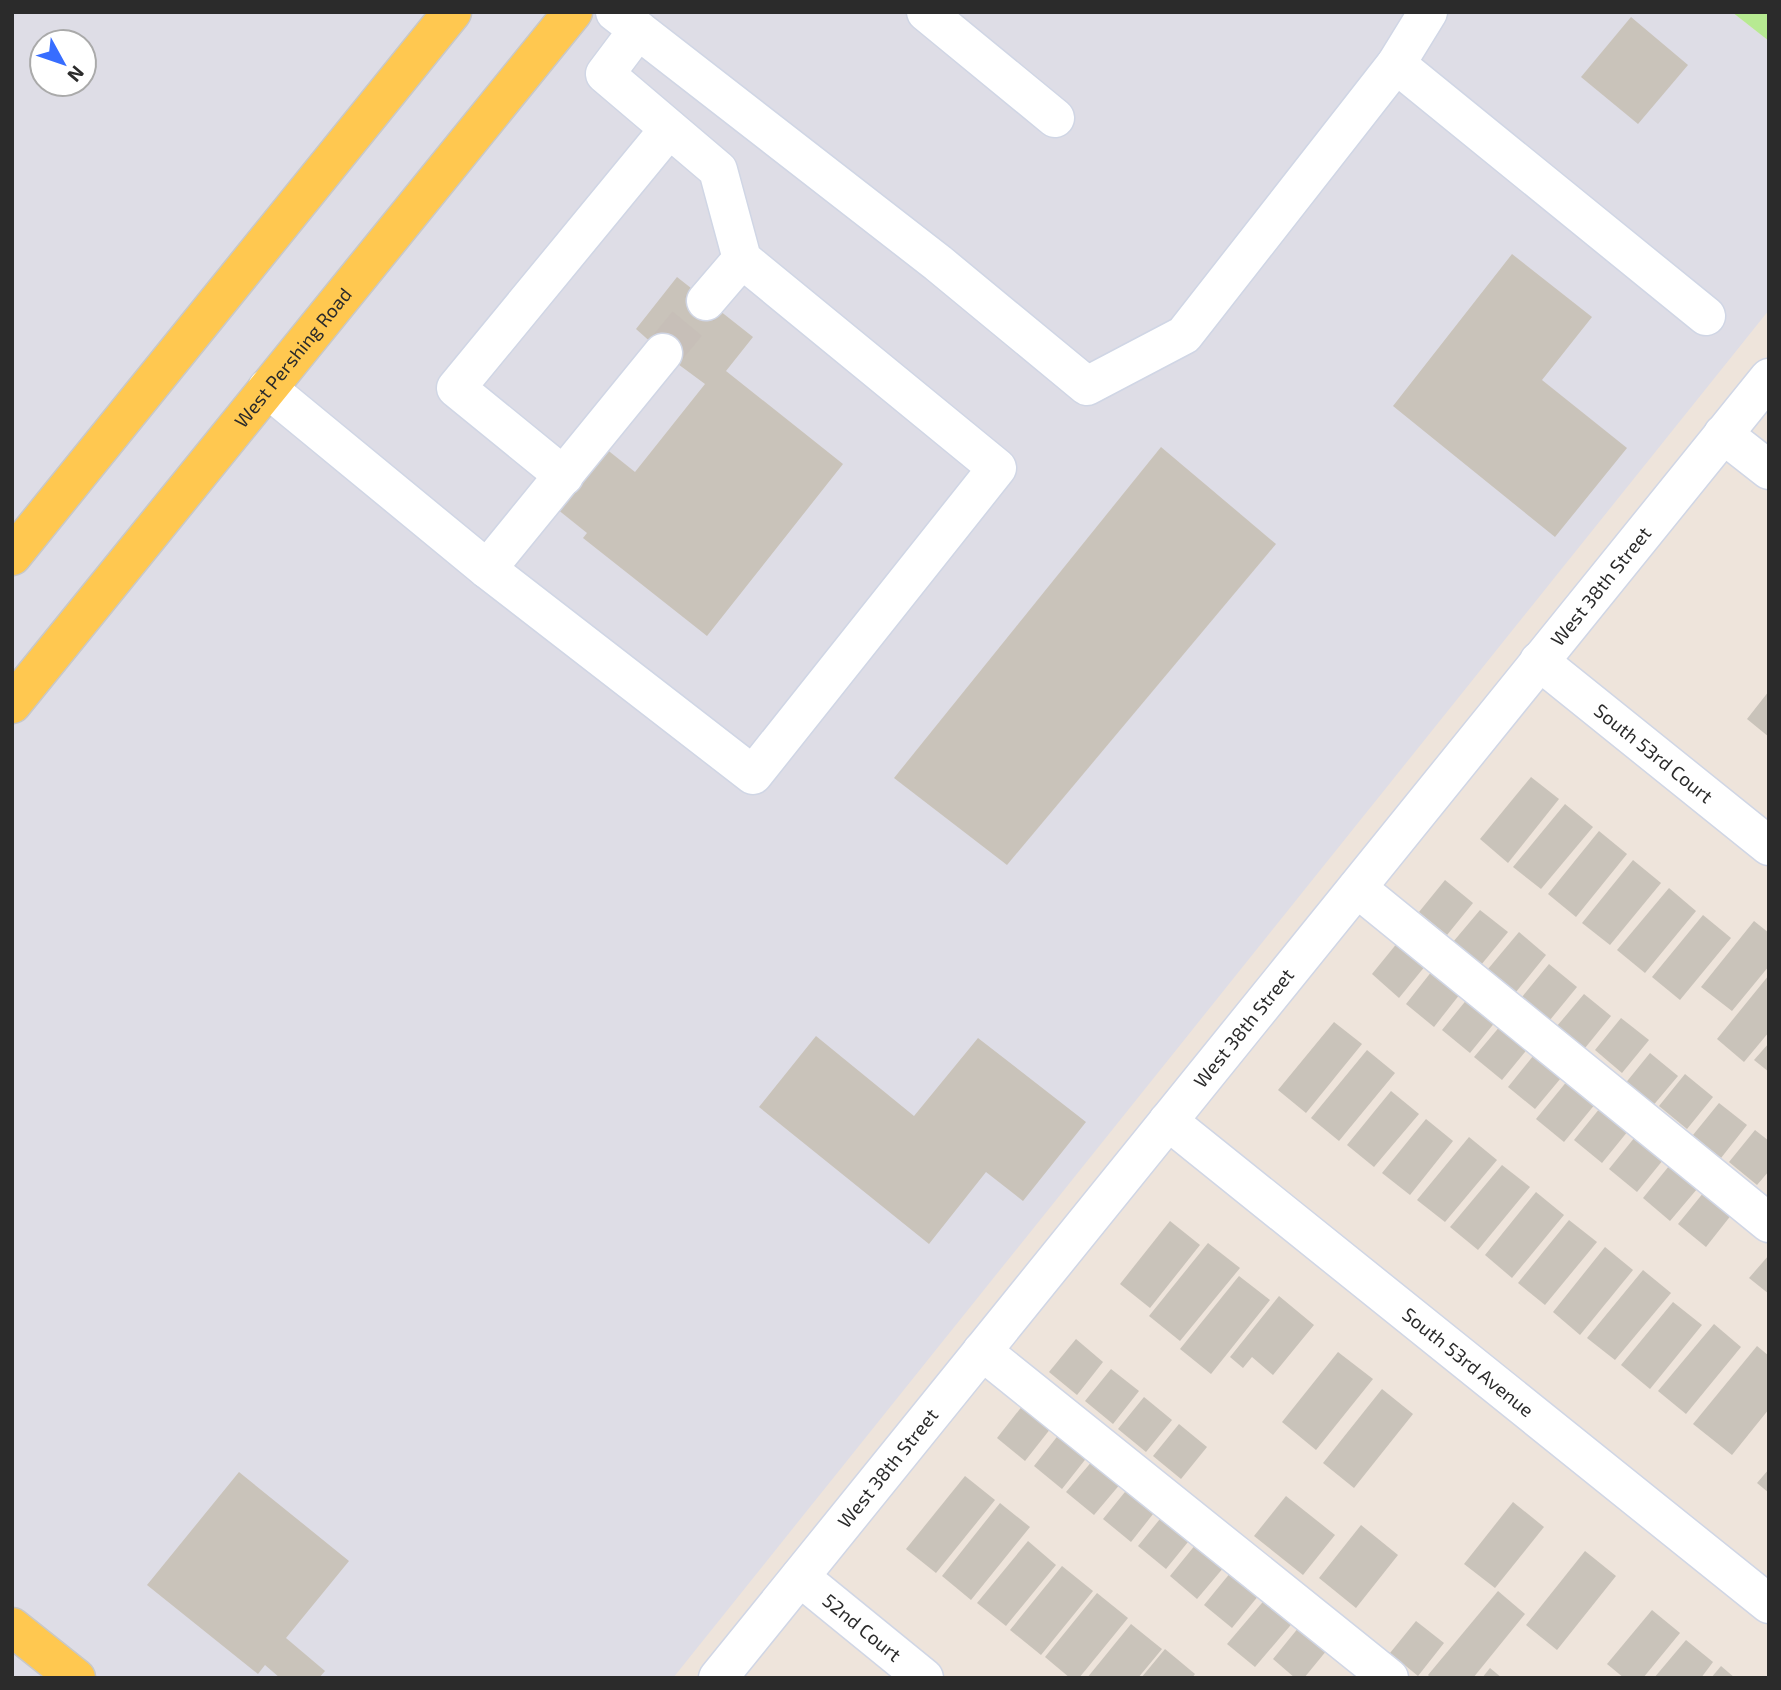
<svg xmlns="http://www.w3.org/2000/svg" width="1781" height="1690" font-family="'Exo 2',sans-serif">
  <rect width="100%" height="100%" fill="#eee4db"/>
  <path fill="#dedde6" fill-rule="evenodd" d="M12,12H1732L1769,41V310L673,1678H12ZM42,42H84V84H42Z"/>
  <polygon fill="#b7ea92" points="1732,12 1769,12 1769,41"/>
  <g fill="#c9c3ba">
    <polygon points="1631,17 1688,65 1638,124 1581,77"/>
    <polygon points="1512,254 1592,317 1542,380 1627,448 1555,537 1393,406"/>
    <polygon points="677,277 753,337 726,371 843,464 707,636 583,538 587,533 557,509 605,448 635,472 705,384 663,353 636,329"/>
    <polygon points="1161,447 1276,544 1007,865 894,778"/>
    <polygon points="1769,691 1769,737 1747,719"/>
    <polygon points="1531,777 1559,799 1508,863 1480,839"/>
    <polygon points="1565,804 1593,827 1541,889 1513,867"/>
    <polygon points="1599,831 1627,854 1576,917 1548,894"/>
    <polygon points="1633,860 1661,883 1610,945 1582,923"/>
    <polygon points="1445,880 1473,903 1447,935 1419,912"/>
    <polygon points="1669,888 1696,911 1645,973 1617,950"/>
    <polygon points="1480,910 1508,932 1481,965 1453,942"/>
    <polygon points="1703,915 1731,938 1680,1000 1652,977"/>
    <polygon points="1754,921 1769,933 1769,966 1732,1011 1701,987"/>
    <polygon points="1519,932 1546,955 1516,992 1488,969"/>
    <polygon points="1398,942 1426,965 1399,998 1372,974"/>
    <polygon points="1549,964 1577,987 1550,1020 1522,997"/>
    <polygon points="1432,971 1460,994 1434,1027 1406,1004"/>
    <polygon points="1769,975 1769,1032 1744,1062 1717,1039"/>
    <polygon points="1584,994 1611,1016 1585,1048 1557,1026"/>
    <polygon points="1468,998 1496,1021 1470,1053 1442,1030"/>
    <polygon points="1621,1018 1649,1040 1622,1073 1595,1050"/>
    <polygon points="1334,1022 1362,1044 1306,1113 1278,1090"/>
    <polygon points="1501,1025 1529,1047 1502,1080 1474,1057"/>
    <polygon points="816,1036 914,1116 978,1038 1086,1122 1023,1201 986,1172 929,1244 759,1107"/>
    <polygon points="1769,1043 1769,1072 1754,1060"/>
    <polygon points="1367,1050 1395,1073 1339,1141 1311,1118"/>
    <polygon points="1538,1050 1566,1072 1535,1109 1508,1087"/>
    <polygon points="1650,1053 1678,1076 1651,1108 1624,1085"/>
    <polygon points="1685,1074 1713,1097 1687,1129 1659,1106"/>
    <polygon points="1568,1080 1596,1103 1564,1142 1536,1119"/>
    <polygon points="1391,1091 1419,1114 1374,1167 1347,1145"/>
    <polygon points="1719,1103 1747,1125 1721,1158 1693,1135"/>
    <polygon points="1600,1108 1628,1131 1602,1163 1574,1140"/>
    <polygon points="1426,1119 1453,1141 1410,1195 1382,1173"/>
    <polygon points="1755,1130 1769,1141 1769,1171 1757,1185 1729,1162"/>
    <polygon points="1469,1137 1497,1160 1445,1222 1417,1200"/>
    <polygon points="1635,1137 1663,1160 1637,1192 1609,1169"/>
    <polygon points="1502,1165 1530,1187 1478,1250 1450,1227"/>
    <polygon points="1669,1166 1697,1189 1670,1221 1643,1198"/>
    <polygon points="1536,1192 1564,1215 1512,1278 1485,1255"/>
    <polygon points="1704,1192 1732,1214 1706,1247 1678,1224"/>
    <polygon points="1569,1220 1597,1242 1545,1305 1518,1283"/>
    <polygon points="1170,1221 1200,1245 1150,1308 1120,1284"/>
    <polygon points="1208,1243 1240,1268 1180,1341 1149,1316"/>
    <polygon points="1605,1247 1633,1270 1580,1335 1553,1312"/>
    <polygon points="1769,1255 1769,1294 1749,1278"/>
    <polygon points="1643,1270 1671,1293 1615,1360 1587,1338"/>
    <polygon points="1239,1276 1270,1300 1211,1374 1180,1349"/>
    <polygon points="1279,1296 1314,1325 1273,1375 1252,1357 1243,1368 1230,1357"/>
    <polygon points="1673,1302 1702,1325 1650,1389 1621,1365"/>
    <polygon points="1714,1324 1741,1347 1686,1414 1658,1391"/>
    <polygon points="1076,1339 1103,1362 1077,1395 1049,1372"/>
    <polygon points="1757,1346 1769,1356 1769,1409 1732,1455 1693,1424"/>
    <polygon points="1338,1352 1373,1379 1316,1450 1282,1422"/>
    <polygon points="1111,1369 1139,1391 1113,1424 1085,1401"/>
    <polygon points="1382,1389 1413,1414 1354,1488 1323,1463"/>
    <polygon points="1144,1397 1172,1420 1146,1452 1118,1429"/>
    <polygon points="1023,1405 1051,1428 1025,1461 997,1438"/>
    <polygon points="1179,1424 1207,1447 1181,1479 1153,1456"/>
    <polygon points="1060,1433 1088,1456 1062,1489 1034,1466"/>
    <polygon points="1093,1460 1121,1483 1094,1515 1066,1492"/>
    <polygon points="1769,1469 1769,1493 1757,1483"/>
    <polygon points="239,1472 349,1561 286,1638 325,1671 319,1678 280,1678 265,1665 258,1674 147,1585"/>
    <polygon points="965,1476 995,1500 936,1573 906,1549"/>
    <polygon points="1129,1487 1157,1509 1131,1542 1103,1519"/>
    <polygon points="1286,1496 1335,1535 1303,1575 1254,1536"/>
    <polygon points="1513,1502 1544,1527 1495,1588 1464,1564"/>
    <polygon points="1000,1503 1030,1527 971,1600 942,1576"/>
    <polygon points="1164,1514 1192,1537 1166,1569 1138,1546"/>
    <polygon points="1361,1525 1398,1555 1356,1608 1319,1578"/>
    <polygon points="1028,1541 1056,1565 1006,1626 977,1603"/>
    <polygon points="1196,1544 1224,1567 1197,1599 1170,1576"/>
    <polygon points="1585,1551 1616,1576 1557,1650 1526,1625"/>
    <polygon points="1062,1566 1093,1591 1041,1655 1010,1630"/>
    <polygon points="1231,1572 1259,1595 1232,1628 1204,1605"/>
    <polygon points="1498,1591 1525,1614 1473,1678 1431,1678 1428,1675"/>
    <polygon points="1097,1593 1128,1618 1079,1678 1070,1678 1045,1657"/>
    <polygon points="1267,1597 1295,1620 1255,1667 1227,1644"/>
    <polygon points="1652,1610 1680,1633 1643,1678 1624,1678 1607,1664"/>
    <polygon points="1416,1621 1444,1643 1418,1676 1390,1653"/>
    <polygon points="1131,1624 1162,1649 1138,1678 1087,1678"/>
    <polygon points="1299,1627 1327,1650 1304,1678 1295,1678 1273,1659"/>
    <polygon points="1686,1640 1713,1662 1701,1678 1654,1678"/>
    <polygon points="1165,1649 1195,1674 1192,1678 1141,1678"/>
    <polygon points="1721,1666 1735,1678 1711,1678"/>
    <polygon points="1490,1668 1502,1678 1482,1678"/>
  </g>
  <g fill="none" stroke-linecap="round" stroke-linejoin="round">
    <polyline stroke="#c7bfb8" stroke-width="38" stroke-dasharray="38 19" stroke-linecap="butt" points="663,353 706,301"/>
    <defs>
      <g id="minor">
        <polyline points="615,12 938,263 1087,386 1184,335 1396,64 1428,12"/>
        <polyline points="926,12 1055,118"/>
        <polyline points="1396,64 1706,316"/>
        <polyline points="706,301 742,259"/>
        <polyline points="267,388 487,569 753,775 997,468 742,259 718,170 605,74 638,30"/>
        <polyline points="1723,434 1769,470"/>
        <polyline points="564,476 456,388 669,129"/>
        <polyline points="487,569 663,353"/>
        <path id="s1" d="M1539,661L1769,846"/>
        <polyline points="1357,888 1769,1223"/>
        <path id="s2" d="M1168,1121L1769,1604"/>
        <polyline points="982,1351 1389,1678"/>
        <path id="s3" d="M800,1577L924,1678"/>
        <path id="s4" d="M718,1678L1769,378"/>
      </g>
      <g id="major">
        <polyline points="12,556 452,12"/>
        <path id="s5" d="M12,704L573,12"/>
        <polyline points="12,1627 76,1678"/>
      </g>
    </defs>
    <use href="#minor" stroke="#d0d6e5" stroke-width="41"/>
    <use href="#major" stroke="#c8c8c8" stroke-width="41"/>
    <use href="#minor" stroke="#fff" stroke-width="38"/>
    <use href="#major" stroke="#ffc850" stroke-width="38"/>
  </g>
  <g text-anchor="middle" stroke-width="5" stroke-linejoin="round" paint-order="stroke">
    <g font-size="19" fill="#2b2b2b" stroke="#fff">
      <text dy="7" stroke="none"><textPath href="#s5" startOffset="446">West Pershing Road</textPath></text>
      <text dy="7" stroke="none"><textPath href="#s4" startOffset="1404">West 38th Street</textPath></text>
      <text dy="7" stroke="none"><textPath href="#s1" startOffset="147">South 53rd Court</textPath></text>
      <text dy="7" stroke="none"><textPath href="#s4" startOffset="836">West 38th Street</textPath></text>
      <text dy="7" stroke="none"><textPath href="#s2" startOffset="385">South 53rd Avenue</textPath></text>
      <text dy="7" stroke="none"><textPath href="#s4" startOffset="270">West 38th Street</textPath></text>
      <text dy="7" stroke="none"><textPath href="#s3" startOffset="80">52nd Court</textPath></text>
    </g>
  </g>
  <rect width="1781" height="1690" fill="none" stroke="#2b2b2b" stroke-width="28"/>
  <g transform="translate(63 63) rotate(130)"><circle r="33" fill="#ffffff" stroke="#aaaaaa" stroke-width="2"/>
  <path d="M0-5L12 26L0 18L-12 26Z" fill="#376dff"/>
  <text y="-10" font-size="19" font-weight="bold" text-anchor="middle" fill="#2b2b2b">N</text>
  </g>
</svg>
